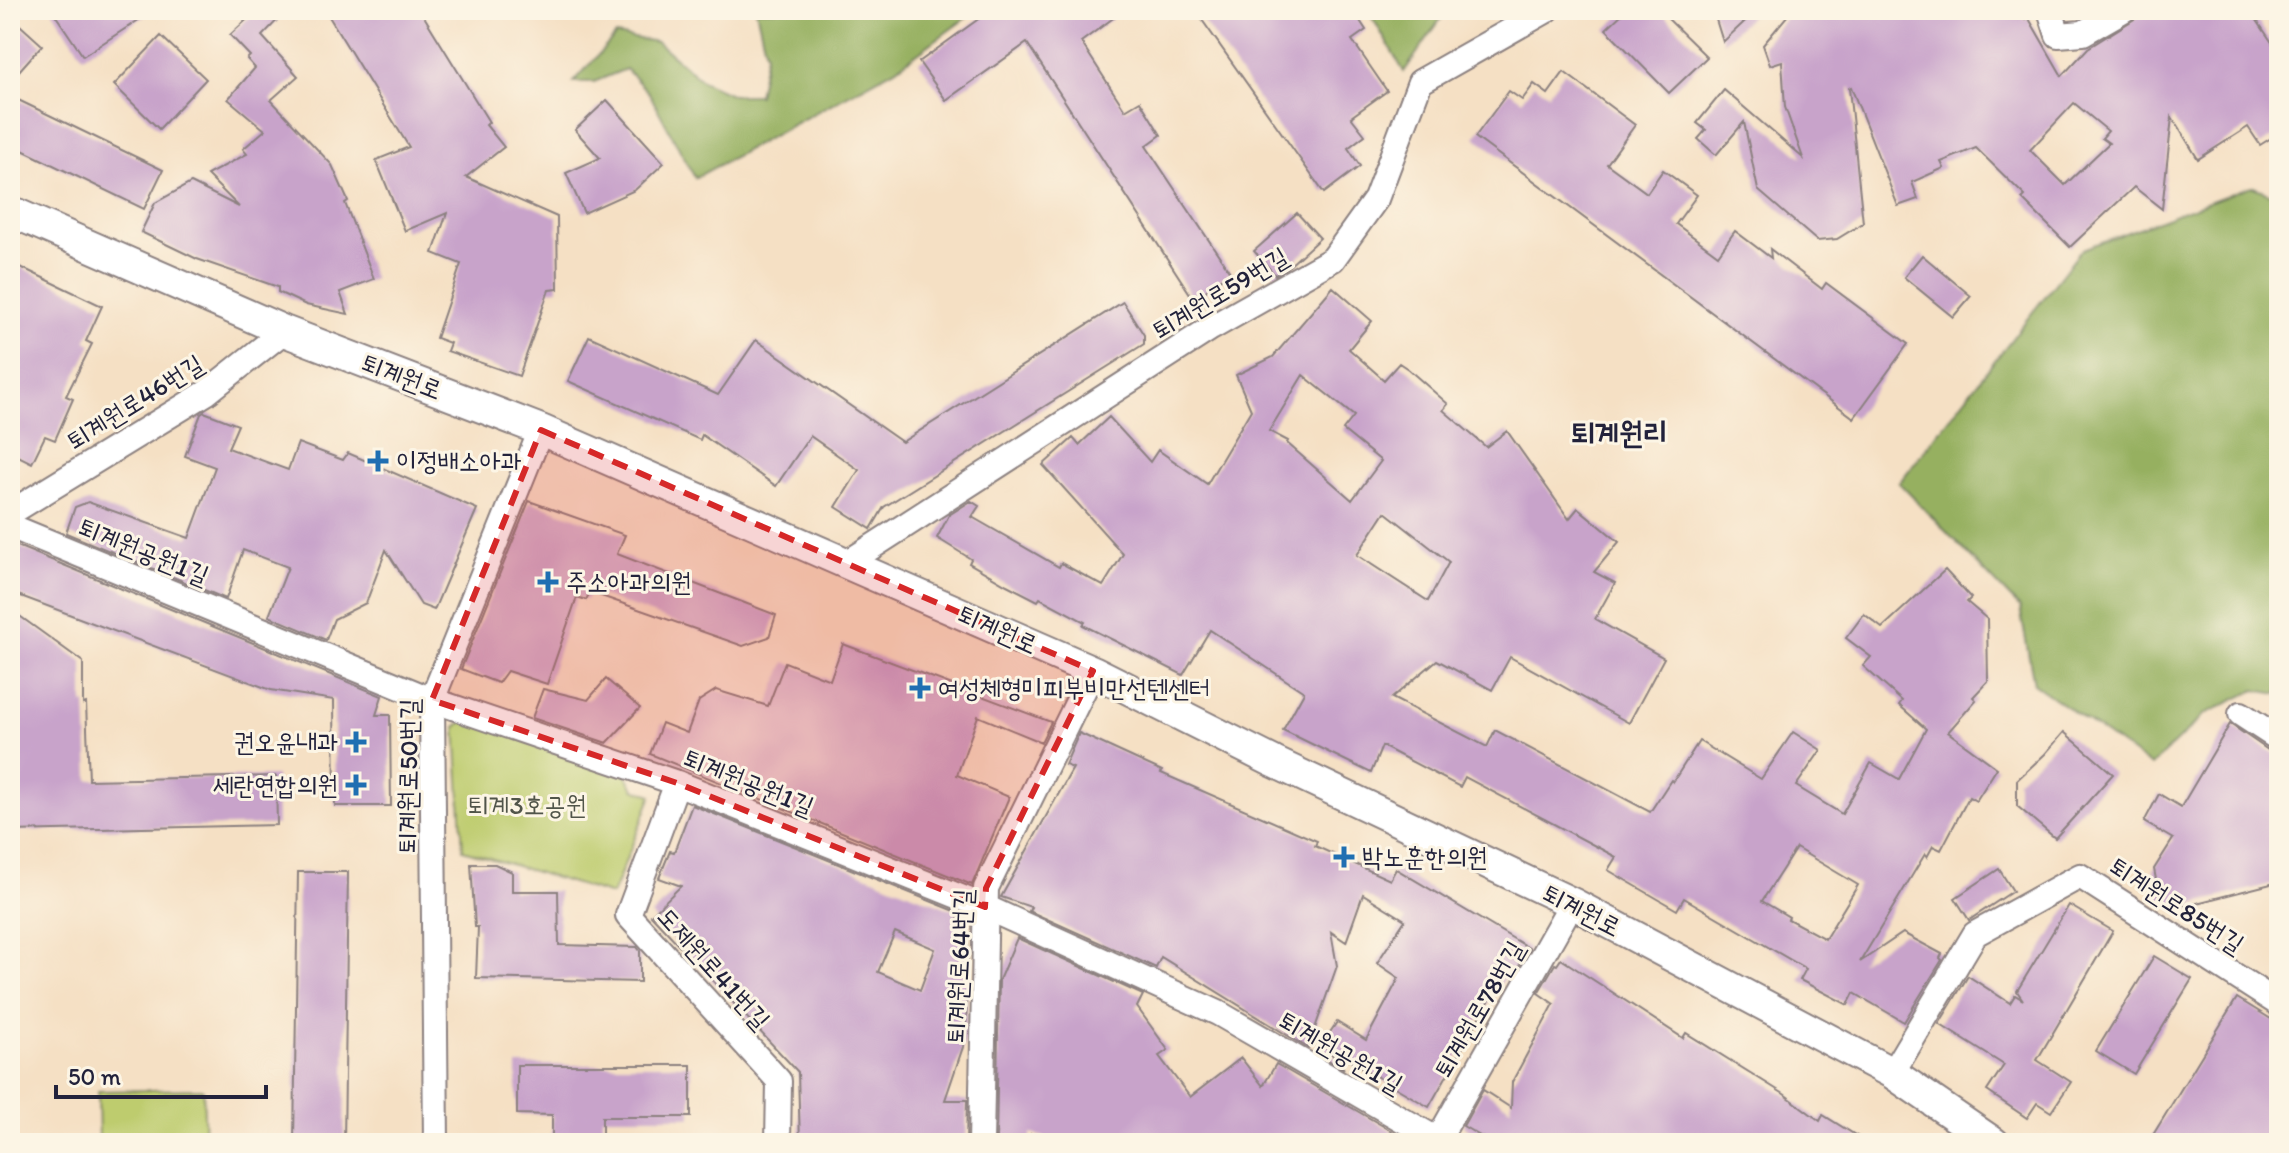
<svg xmlns="http://www.w3.org/2000/svg" width="2289" height="1153" font-family="Itim,'Poor Story',sans-serif">
  <rect width="100%" height="100%" fill="#fcf5e5"/>
  <filter id="ink" filterUnits="userSpaceOnUse"><feTurbulence type="fractalNoise" baseFrequency=".0125" numOctaves="2"/><feDisplacementMap in="SourceGraphic" scale="16" xChannelSelector="R" yChannelSelector="G"/><feConvolveMatrix kernelMatrix="1 2 1 2 8 2 1 2 1" color-interpolation-filters="sRGB"/></filter>
  <filter id="wash" filterUnits="userSpaceOnUse"><feTurbulence type="fractalNoise" baseFrequency=".006" numOctaves="4" result="noise"/><feDisplacementMap in="SourceGraphic" scale="32" xChannelSelector="R" yChannelSelector="G"/><feGaussianBlur stdDeviation="1.8" result="paint"/><feColorMatrix in="noise" values="0 0 0 0 0 0 0 0 0 0 0 0 0 0 0 0 0 1.4 0 .05"/><feComposite in="paint" operator="in"/></filter>
  <g filter="url(#wash)">
    <rect width="100%" height="100%" fill="#f5e0c4"/>
    <g fill="#becc6e" stroke="#707754" stroke-width="2">
      <polygon points="465,720 626,774 634,789 652,795 612,895 463,850 456,727"/>
      <polygon points="203,1089 205,1143 99,1143 98,1091"/>
    </g>
    <g fill="#96b061" stroke="#5c694e" stroke-width="2">
      <polygon points="756,10 977,10 897,68 695,178 649,93 626,69 594,82 574,82 616,35 657,42 704,82 733,95 758,95 766,54"/>
      <polygon points="1368,10 1447,10 1404,72"/>
      <polygon points="2251,186 2279,197 2279,694 2255,690 2205,714 2151,766 2034,684 2020,608 1899,483 2082,249"/>
    </g>
    <g id="blocks">
      <g fill="#c8a3ca" fill-rule="evenodd">
        <polygon points="52,10 154,10 83,56"/>
        <polygon points="257,10 287,10 262,36 298,76 271,100 332,165 348,201 345,203 374,279 340,292 348,314 306,305 278,292 278,287 197,259 141,232 155,203 191,183 239,207 207,175 247,154 243,149 265,130 228,99 255,68 247,59 250,56 230,35"/>
        <polygon points="325,10 420,10 489,122 486,125 504,147 466,177 557,217 558,289 549,290 519,376 447,351 450,343 436,338 461,264 433,253 447,213 405,231 376,160 409,147"/>
        <polygon points="991,10 1124,10 1081,42 1125,110 1140,101 1161,135 1146,146 1230,272 1194,300 1027,43 946,100 919,62"/>
        <polygon points="1195,10 1353,10 1366,30 1352,40 1387,91 1351,117 1365,135 1348,148 1360,166 1324,193"/>
        <polygon points="1626,10 1659,10 1707,57 1669,93 1606,29"/>
        <polygon points="1713,10 1757,10 1723,42"/>
        <path d="M1792,10H2020L2025,19L2028,17L2062,76L2088,48L2149,10H2250L2279,53V133L2260,145L2248,127L2198,159L2172,117L2162,209L2134,187L2070,247L2022,199L2025,196L1976,148L1941,162L1944,168L1912,182L1918,199L1898,206L1851,87L1849,88L1863,223L1837,239L1817,241L1758,190L1744,122L1716,155L1698,139L1706,130L1697,123L1724,90L1803,158L1785,107L1782,61L1770,65L1763,45ZM2074,103L2108,131L2102,138L2109,143L2065,185L2030,150Z"/>
        <polygon points="10,16 42,45 10,81"/>
        <polygon points="161,36 206,79 159,129 114,85"/>
        <polygon points="1564,72 1635,125 1607,164 1647,193 1663,170 1697,195 1676,224 1718,255 1735,231 1771,258 1770,249 1822,289 1826,283 1908,344 1854,418 1475,137 1509,91 1522,100 1534,84 1548,94"/>
        <polygon points="10,96 163,170 144,209 10,144"/>
        <polygon points="607,100 664,163 635,190 584,213 566,173 600,158 575,130"/>
        <polygon points="1297,213 1320,238 1287,268 1275,275 1254,251"/>
        <polygon points="1922,255 1971,296 1953,317 1904,277"/>
        <polygon points="10,262 102,306 86,341 92,344 66,396 73,399 55,440 45,436 32,463 10,452"/>
        <path d="M1333,287L1372,321L1349,349L1384,380L1399,363L1408,369L1448,404L1443,410L1486,447L1507,431L1569,519L1578,508L1619,542L1594,572L1615,583L1595,619L1664,658L1629,723L1510,657L1492,690L1437,660L1392,698L1487,747L1495,730L1650,812L1671,780L1673,782L1699,741L1761,779L1793,732L1821,750L1796,786L1842,814L1871,763L1899,779L1926,729L1899,705L1902,701L1863,666L1871,657L1846,638L1864,614L1882,628L1945,570L1971,598L1967,602L1987,619L1988,681L1973,697L1976,700L1948,732L1997,768L1976,801L1969,797L1941,850L1933,846L1927,857L1925,854L1860,962L1903,933L1942,954L1940,958L1942,960L1904,1022L1854,993L1848,1005L1800,980L1806,969L1684,898L1677,910L1608,870L1616,857L1465,777L1460,787L1382,746L1371,773L1283,730L1304,692L1210,630L1183,675L1083,625L1085,622L1040,598L1038,601L1007,585L969,563L971,559L937,538L949,515L971,501L979,506L972,517L1059,567L1061,563L1103,586L1123,554L1043,465L1073,438L1079,445L1109,417L1150,462L1158,450L1207,484L1251,410L1236,375L1273,357ZM1303,375L1354,416L1343,430L1381,461L1352,500L1287,443L1288,441L1269,431ZM1385,512L1449,562L1428,601L1357,555ZM1796,848L1858,885L1825,939L1788,919L1789,917L1762,901Z"/>
        <polygon points="1123,302 1144,335 1144,344 884,507 871,529 836,507 859,470 810,436 776,486 702,435 700,440 568,381 589,336 718,395 756,340 902,442"/>
        <polygon points="204,412 238,425 228,448 288,470 298,443 343,460 348,453 477,509 434,610 421,605 386,550 366,603 334,619 326,640 269,616 288,567 243,550 226,599 66,533 75,507 88,502 189,538 215,467 185,456 201,414"/>
        <polygon points="529,501 625,535 617,554 776,615 769,637 743,646 590,592 586,600 577,597 547,684 507,671 498,683 461,669"/>
        <polygon points="10,543 382,696 376,715 390,715 391,806 335,806 334,700 271,690 10,592"/>
        <polygon points="10,609 83,662 83,704 86,703 89,780 276,776 277,825 10,831 10,781 13,781"/>
        <polygon points="843,644 1051,722 1041,742 978,716 957,775 1009,797 972,885 650,754 662,723 687,733 699,701 716,690 768,706 785,662 830,680"/>
        <polygon points="606,679 640,708 607,743 532,718 543,689 588,700"/>
        <polygon points="2230,724 2271,752 2279,754 2279,882 2181,907 2160,901 2154,869 2173,839 2144,822 2159,794 2181,807"/>
        <polygon points="2064,732 2113,774 2055,838 2017,806 2017,780 2045,754"/>
        <polygon points="1079,733 1162,771 1161,773 1317,841 1315,846 1390,880 1396,869 1529,948 1513,977 1507,973 1492,996 1429,1107 1326,1047 1344,1069 1316,1053 1337,1022 1366,1040 1399,978 1377,963 1405,920 1363,894 1346,942 1331,932 1337,966 1308,1048 1161,957 1156,968 1029,911 1031,907 1001,897 1073,768 1065,765"/>
        <path d="M692,805L960,913L957,921L968,927L966,1038L945,1100H967L966,1143H800L798,1072L651,915L681,886L659,878L670,851L674,852ZM895,932L935,949L920,990L878,972Z"/>
        <polygon points="471,864 495,864 512,872 512,891 558,891 559,945 637,947 640,951 640,982 476,978 478,927 475,927"/>
        <polygon points="1999,869 2013,891 1969,920 1955,898"/>
        <polygon points="298,872 348,872 344,1143 294,1143"/>
        <polygon points="2069,905 2113,931 2037,1060 2071,1082 2051,1112 2037,1103 2027,1118 1987,1091 2004,1065 1939,1024 1968,976 2010,1003 2015,995 2023,1000 2017,991"/>
        <polygon points="1017,938 1143,995 1137,1007 1168,1050 1159,1056 1190,1097 1241,1058 1263,1086 1276,1064 1402,1137 1408,1143 1070,1143 1031,1134 1031,1143 996,1143 999,980"/>
        <polygon points="2154,956 2192,979 2134,1074 2096,1051"/>
        <polygon points="1561,959 1683,1038 1686,1033 1784,1094 1820,1121 1823,1115 1868,1143 1492,1143 1463,1126 1483,1090 1511,1108 1512,1082 1554,1004 1538,993 1555,964 1557,965"/>
        <polygon points="2237,998 2279,1024 2279,1143 2148,1143"/>
        <polygon points="517,1065 691,1065 691,1117 602,1117 602,1143 552,1143 552,1115 517,1114"/>
      </g>
    </g>
  </g>
  <g filter="url(#ink)">
    <use href="#blocks" fill-opacity="0" stroke="#8c8180" stroke-width="2"/>
    <g fill="none" stroke-linecap="round" stroke-linejoin="round">
      <defs>
        <g id="minor">
          <polyline points="2050,10 2058,35 2083,33 2123,10"/>
          <polyline points="10,513 206,393 284,331"/>
          <polyline points="10,526 432,700 677,783 985,907 1218,1013 1443,1143"/>
          <polyline points="847,563 1211,328 1333,259 1376,199 1420,82 1547,10"/>
          <polyline points="2241,714 2279,739"/>
          <polyline points="677,783 628,915 779,1081 778,1143"/>
          <polyline points="1892,1073 1975,934 2080,876 2279,1004"/>
          <polyline points="436,1143 432,700 541,430"/>
          <polyline points="981,1143 986,888 1093,671"/>
          <polyline points="1436,1143 1572,903"/>
        </g>
        <polyline id="tertiary" points="10,211 284,331 541,430 1093,671 1274,762 1572,903 1892,1073 1994,1143"/>
      </defs>
      <use href="#minor" stroke="#8c8180" stroke-width="28"/>
      <use href="#tertiary" stroke="#8c8180" stroke-width="34"/>
      <use href="#minor" stroke="#fff" stroke-width="24"/>
      <use href="#tertiary" stroke="#fff" stroke-width="30"/>
    </g>
  </g>
  <path fill="#d62828" fill-opacity="0.2" stroke="#d62828" stroke-width="6" stroke-dasharray="16 10" stroke-linejoin="round" d="M541,430L1093,671L986,888L985,907L677,783L432,700Z"/>
  <g fill="#1f6fb2" stroke="#fcf5e5" stroke-width="3">
    <path d="M374 449h8v8h8v8h-8v8h-8v-8h-8v-8h8z"/>
    <path d="M544 570h8v8h8v8h-8v8h-8v-8h-8v-8h8z"/>
    <path d="M916 676h8v8h8v8h-8v8h-8v-8h-8v-8h8z"/>
    <path d="M352 730h8v8h8v8h-8v8h-8v-8h-8v-8h8z"/>
    <path d="M352 773h8v8h8v8h-8v8h-8v-8h-8v-8h8z"/>
    <path d="M1340 845h8v8h8v8h-8v8h-8v-8h-8v-8h8z"/>
  </g>
  <g text-anchor="middle" stroke-width="6" stroke-linejoin="round" paint-order="stroke">
    <g font-size="26" fill="#22223b" stroke="#fcf5e5">
      <text transform="translate(1220 293) rotate(-31)" y="9">퇴계원로59번길</text>
      <text transform="translate(402 376) rotate(21)" y="9">퇴계원로</text>
      <text transform="translate(135 402) rotate(-32)" y="9">퇴계원로46번길</text>
      <text transform="translate(144 551) rotate(22)" y="9">퇴계원공원1길</text>
      <text transform="translate(998 629) rotate(24)" y="9">퇴계원로</text>
      <text transform="translate(408 776) rotate(-89)" y="9">퇴계원로50번길</text>
      <text transform="translate(749 782) rotate(22)" y="9">퇴계원공원1길</text>
      <text transform="translate(2177 905) rotate(33)" y="9">퇴계원로85번길</text>
      <text transform="translate(1582 910) rotate(27)" y="9">퇴계원로</text>
      <text transform="translate(959 966) rotate(-87)" y="9">퇴계원로64번길</text>
      <text transform="translate(714 968) rotate(48)" y="9">도제원로41번길</text>
      <text transform="translate(1479 1009) rotate(-60)" y="9">퇴계원로78번길</text>
      <text transform="translate(1341 1052) rotate(30)" y="9">퇴계원공원1길</text>
    </g>
    <g font-size="26" fill="#22223b" stroke="#fcf5e5" text-anchor="start">
      <text x="396" y="470">이정배소아과</text>
      <text x="566" y="591">주소아과의원</text>
      <text x="938" y="697">여성체형미피부비만선텐센터</text>
      <text x="338" y="751" text-anchor="end">권오윤내과</text>
      <text x="338" y="794" text-anchor="end">세란연합의원</text>
      <text x="1362" y="866">박노훈한의원</text>
    </g>
    <g font-size="26" fill="#51554a" stroke="#fcf5e5">
      <text x="527" y="814">퇴계3호공원</text>
    </g>
    <g font-size="30" font-weight="bold" fill="#22223b" stroke="#fcf5e5">
      <text x="1619" y="443">퇴계원리</text>
    </g>
  </g>
  <rect width="2289" height="1153" fill="none" stroke="#fcf5e5" stroke-width="40"/>
  <path d="M56 1085v12h210v-12" fill="none" stroke="#22223b" stroke-width="4"/>
  <text x="68" y="1085" font-size="24" fill="#22223b" stroke="#fcf5e5" stroke-width="6" paint-order="stroke">50 m</text>
</svg>
